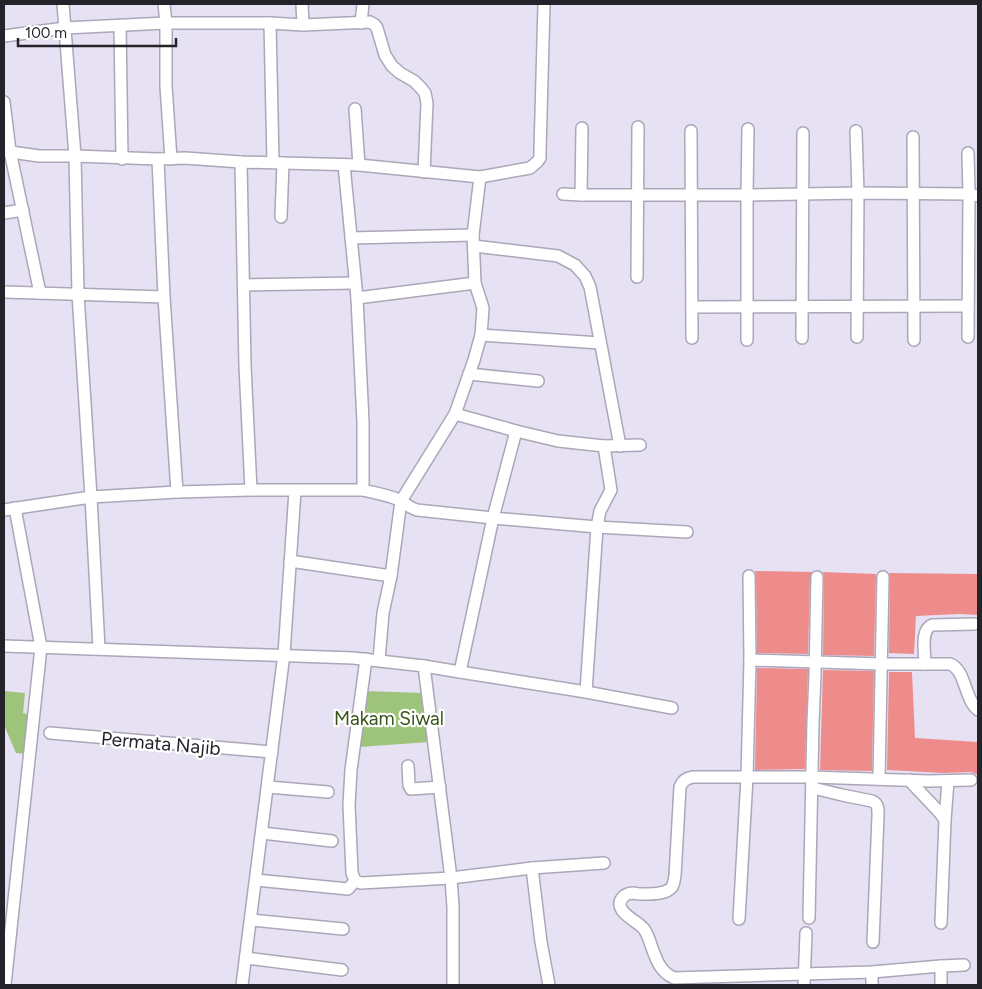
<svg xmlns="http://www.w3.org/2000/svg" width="982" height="989" font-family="Figtree,sans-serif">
  <rect width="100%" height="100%" fill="#e7e1f4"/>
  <g fill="#9ec37a">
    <polygon points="4,691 25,693 23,713 31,715 28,754 16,753 4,725"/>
    <polygon points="365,691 422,693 429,742 359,747"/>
  </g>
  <g fill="#ee8c8c">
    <polygon points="755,571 812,572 810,577 808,654 757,653 756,576"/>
    <polygon points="823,572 876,574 874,656 823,655 824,577"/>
    <polygon points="889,573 978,574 978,615 959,614 916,616 914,654 889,653 890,577"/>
    <polygon points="757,668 808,669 805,769 755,770"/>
    <polygon points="823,670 874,671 872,771 820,770"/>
    <polygon points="889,672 912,672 915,738 978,742 978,775 971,772 943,773 887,770"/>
  </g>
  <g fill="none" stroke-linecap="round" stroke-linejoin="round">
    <defs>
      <g id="minor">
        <polyline points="63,4 75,156 78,294 91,497 99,648"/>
        <polyline points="164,4 166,23 166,86 171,159"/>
        <polyline points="302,4 303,25"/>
        <polyline points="270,23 273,162"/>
        <polyline points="361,23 363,4"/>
        <polyline points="120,25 122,159"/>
        <polyline points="4,36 65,28 166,23 270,23 303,25 370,22 375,25 377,28 385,55 392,66 400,73 414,81 421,88 425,93 427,103 424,172"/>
        <polyline points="4,102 10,151 40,293"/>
        <polyline points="355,109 359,165"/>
        <polyline points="691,131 692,338"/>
        <polyline points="856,131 858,193 857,337"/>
        <polyline points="913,137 914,340"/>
        <polyline points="4,151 39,156 75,156 158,159 185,158 241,162 359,165 480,177 530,168 537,162 540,158 540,151 544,4"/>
        <polyline points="968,153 969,194 968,337"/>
        <polyline points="241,162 245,366 251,490"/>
        <path d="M344,165L357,298L363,422V490C375,493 388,495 399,500C405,503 410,508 417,510L493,518L460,672L424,666"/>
        <polyline points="563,194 581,195 747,195 858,193 969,194 978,196"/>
        <polyline points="581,195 582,128"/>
        <polyline points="4,213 23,210"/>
        <polyline points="281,217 283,163"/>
        <polyline points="351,238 473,235"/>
        <polyline points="474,246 558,256 575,265 585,276 590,287 620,446"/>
        <polyline points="637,277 638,127"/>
        <polyline points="244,285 355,283"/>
        <polyline points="4,292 164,297"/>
        <polyline points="357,298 475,283"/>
        <polyline points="692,307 968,306"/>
        <polyline points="481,335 600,343"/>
        <polyline points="802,338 803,133"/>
        <polyline points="747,340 747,195 748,129"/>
        <polyline points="469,374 538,381"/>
        <polyline points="455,414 516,431 558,441 604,446 640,445"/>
        <polyline points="516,431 493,518 597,527 687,532"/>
        <polyline points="177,492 251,490 363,490"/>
        <polyline points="4,510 91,497 177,492 164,297 158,159"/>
        <polyline points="290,561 391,576"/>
        <polyline points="4,646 353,658 424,666 451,878 453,907 453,985"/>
        <polyline points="366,659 351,770 349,805 352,873 355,881 361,883 451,878 532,868 604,863"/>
        <polyline points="379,660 383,613 391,576 401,501 455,414 474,360 481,335 483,308 475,283 473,235 480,177"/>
        <path d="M750,660L882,664H950C966,670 964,699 978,710"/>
        <path d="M925,664C925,653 920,630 932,625L975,624"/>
        <polyline points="460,672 586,692 672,708"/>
        <polyline points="586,692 597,527 600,511 611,490 604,446"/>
        <polyline points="50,733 272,752"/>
        <polyline points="408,766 409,785 411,789 440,787"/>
        <polyline points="879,779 883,577"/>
        <polyline points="909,780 940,813 945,820 941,923"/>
        <polyline points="268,787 328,792"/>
        <path d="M813,788L842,795L872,801C879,804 878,810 878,816L873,942"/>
        <polyline points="945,820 948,781"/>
        <polyline points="262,833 332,841"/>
        <polyline points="532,868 541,942 549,985"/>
        <polyline points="256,880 348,889 355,881"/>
        <polyline points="809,918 813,723 815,675 817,577"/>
        <polyline points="739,919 747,777 750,660 749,576"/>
        <polyline points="251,920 343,929"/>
        <polyline points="246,958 342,970"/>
        <path d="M964,965L941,966L872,972L674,978C660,972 656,959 651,945C649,939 647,932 643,928C636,920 610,910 624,896C629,892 634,893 639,894C648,894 666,895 672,887C674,884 674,880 675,876L680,787C682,781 687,778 693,777H812L929,781L971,780"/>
        <polyline points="872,972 872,985"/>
        <polyline points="5,985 41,647 15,508"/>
        <polyline points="242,985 284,654 295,491"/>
        <polyline points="804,985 806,933"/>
        <polyline points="941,985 941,966"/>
      </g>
    </defs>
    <use href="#minor" stroke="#aca6b8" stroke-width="14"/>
    <use href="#minor" stroke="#fff" stroke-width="11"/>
  </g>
  <g text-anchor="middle" stroke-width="4.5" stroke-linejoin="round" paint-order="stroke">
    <g font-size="19" fill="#395318" stroke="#fff">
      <text x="389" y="725">Makam Siwal</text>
    </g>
    <g font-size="19" fill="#25232a" stroke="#fff">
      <text transform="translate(161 743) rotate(5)" y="7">Permata Najib</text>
    </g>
  </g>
  <rect width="982" height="989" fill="none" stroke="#25232a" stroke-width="10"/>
  <path d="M18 38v8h158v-8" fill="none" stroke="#25232a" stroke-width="2.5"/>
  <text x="25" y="38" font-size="15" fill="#25232a" stroke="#ffffff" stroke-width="4" paint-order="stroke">100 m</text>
</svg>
